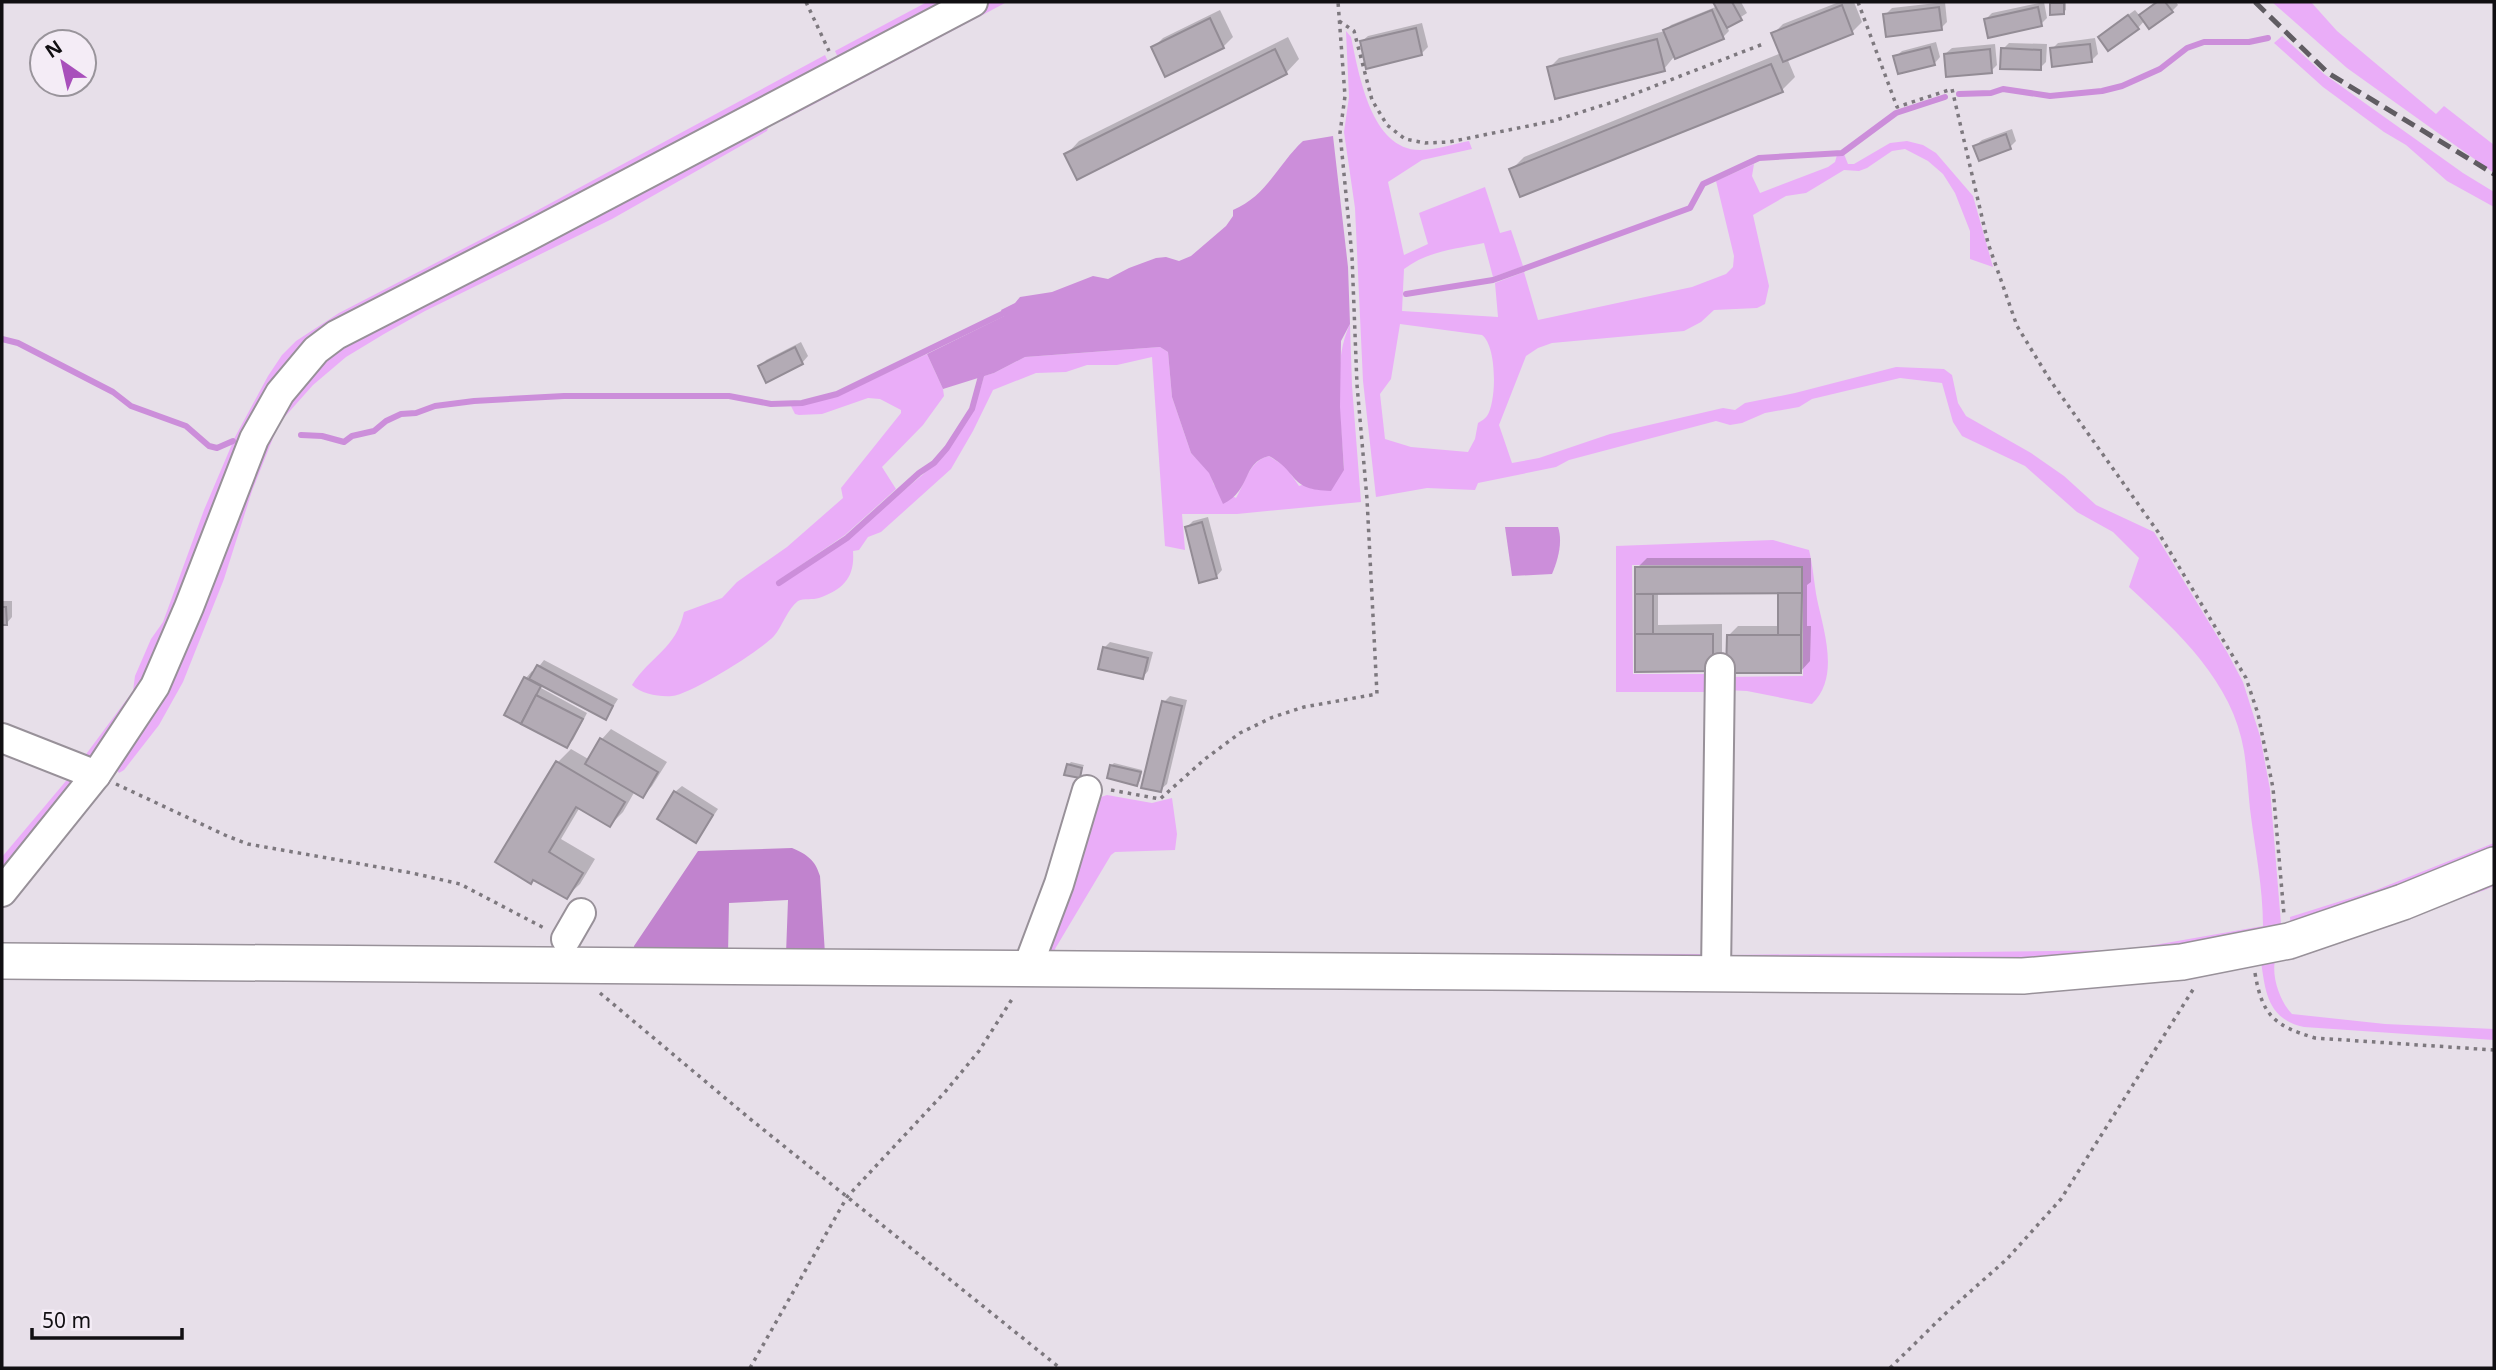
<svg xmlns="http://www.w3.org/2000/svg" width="2496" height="1370" font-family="'Noto Sans',sans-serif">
  <rect width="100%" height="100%" fill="#e7dfe9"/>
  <g fill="#eaadf8" fill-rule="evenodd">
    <polygon points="927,2 960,2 841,64 835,51"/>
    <polygon points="991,2 1007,2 782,121 784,111"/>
    <polygon points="2272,2 2311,2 2337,31 2436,114 2444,106 2494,145 2494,173 2347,68"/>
    <path d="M1346,31L1351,37C1359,74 1371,150 1420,150C1436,150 1453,144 1469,141L1472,149L1422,160L1388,182L1404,255L1428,244L1419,213L1485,187L1500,233L1511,230L1523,266L1493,277L1484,243C1455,249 1428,251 1404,269L1402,311L1498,317L1495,283L1524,272L1538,320L1692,287L1726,274L1733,267L1734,256L1716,181L1754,164L1752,176L1760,193L1828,167L1835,162L1837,155L1844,154L1848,164H1854L1890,143L1907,141L1923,145L1936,153L1973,196L1993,267L1970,259V231L1955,193L1943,174L1928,161L1905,149L1892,151L1867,168L1859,171L1844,170L1806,193L1786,196L1753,215L1769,286L1765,304L1757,308L1714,310L1701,322L1684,331L1552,343L1538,348L1526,356L1499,425L1512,463L1539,458L1610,434L1723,408L1735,410L1745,403L1795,393L1896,367L1944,369L1952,375L1958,403L1966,416L2031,453L2064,476L2096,505L2154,532L2227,652L2243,682L2260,736L2270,789L2282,936L2126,960L1735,961L1730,955L2126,950L2263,926C2263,887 2255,849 2250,809C2248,790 2247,770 2244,751C2233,682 2178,632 2129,587L2139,558L2113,532L2077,512L2025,466L1962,436L1953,422L1942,383L1900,378L1812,399L1799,407L1765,413L1742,423L1730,425L1716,421L1569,460L1556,467L1478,483L1475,490L1427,488L1376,497L1363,381L1355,208L1344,132L1349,97ZM1400,324L1482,335C1497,346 1497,401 1487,416C1485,419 1481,421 1478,423L1475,439L1468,452L1411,447L1385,439L1380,394L1391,379Z"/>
    <polygon points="2282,36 2324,74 2463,173 2494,192 2494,207 2447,181 2406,145 2384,132 2323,87 2274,43"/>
    <polygon points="825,55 831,68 319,337 162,657 93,760 81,761 133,691 135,676 151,639 163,622 204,510 235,437 268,376 282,355 296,341 339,313 538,210"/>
    <polygon points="771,118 767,131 612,219 425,311 384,334 346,357 313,385 281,421 275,433 252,491 224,579 183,682 159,725 124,770 119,773 115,767 276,414 331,353"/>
    <path d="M1350,324L1352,386L1361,502L1237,514H1182L1185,550L1165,546L1152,357L1117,365H1087L1066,372L1036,373L993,390L973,431L951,469L881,532L868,537L859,550L853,551C855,577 844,589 819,598C813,600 804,598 798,601C788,608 782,627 774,636C760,651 691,694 672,696C659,697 641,694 632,685C650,656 676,649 684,612L722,598L737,582L787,547L843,498L841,488L901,413V410L880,399L868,398L822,414L799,415L795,414L791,406L840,395L927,354L943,389L944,396L923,425L882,467L896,489L845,535L776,582L778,585L838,546L940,460C961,434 976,408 984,376L994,373L1025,357L1160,347L1168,352L1172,397L1191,453L1210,473L1214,485L1236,498C1246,481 1249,461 1269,456L1286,467L1299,486L1344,470C1342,426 1331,363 1350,324Z"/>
    <path d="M1773,540L1809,550C1813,566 1814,583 1817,599C1824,632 1840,677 1812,704L1747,691L1726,690L1727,677L1803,676V566L1632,565L1633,674H1713L1711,692H1616V546Z"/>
    <polygon points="71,775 73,780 71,786 2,876 2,857"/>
    <polygon points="1107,795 1152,803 1172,798 1177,834 1175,850 1115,852 1111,855 1055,949 1056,952 1708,954 1705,961 1044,958 1098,798"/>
    <polygon points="2494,843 2494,856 2291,929 2290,917 2376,890"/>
    <path d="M2494,877V886L2485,890L2356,935L2276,957C2270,974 2280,1002 2292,1014L2385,1024L2494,1029V1040L2304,1027C2265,1019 2265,987 2260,954Z"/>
  </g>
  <path fill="#c183ce" d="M792,848C808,855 815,860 820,876L825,954H786L788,900L729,903L728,955L635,956L634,946L698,851Z"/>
  <g fill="#cc8eda">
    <path d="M1333,136L1348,267L1350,324L1341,341L1340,407L1344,470L1331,491C1288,490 1300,473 1269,456C1241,463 1252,490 1223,504L1209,473L1191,453L1172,397L1168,352L1160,347L1025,357L994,373L943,389L927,354L1004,316L1001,310L1015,303L1020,297L1052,292L1093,276L1108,279L1129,268L1156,258L1166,257L1179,261L1191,256L1226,226L1233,216V210C1267,196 1278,164 1303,141Z"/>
    <path d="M1505,527H1558C1563,542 1558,560 1552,574L1512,576Z"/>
  </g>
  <g fill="#0003">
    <polygon points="1715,2 1741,2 1747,13 1727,26 1729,31 1723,37 1673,58 1664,69 1549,68 1559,58 1665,31 1671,25 1718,6"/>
    <polygon points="1839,2 1854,2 1862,22 1852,32 1787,58 1795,77 1782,90 1511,170 1524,157 1781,53 1773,34 1783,24"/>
    <polygon points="1945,2 1947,22 1941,28 1885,15 1892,8"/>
    <polygon points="2044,2 2047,18 2041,24 1986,19 1992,13"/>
    <polygon points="2054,2 2066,2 2066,10 2063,12 2052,4"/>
    <polygon points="2158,2 2176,2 2178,5 2172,11 2145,20 2138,28 2106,31 2135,10 2140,16"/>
    <polygon points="1220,10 1233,37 1223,47 1153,48 1163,38"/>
    <polygon points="1422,23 1428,47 1421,54 1361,42 1368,36"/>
    <polygon points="1288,37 1299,59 1286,73 1066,155 1079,141"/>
    <polygon points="2095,38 2098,54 2091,61 2052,49 2058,43"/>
    <polygon points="1936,42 1940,57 1934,64 1895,57 1902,51"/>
    <polygon points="2009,43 2047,44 2046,62 2040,68 2003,49"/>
    <polygon points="1995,44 1997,65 1991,71 1945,54 1952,48"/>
    <polygon points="2012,129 2016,141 2010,147 1975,146 1982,140"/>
    <polygon points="801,342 808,356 802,363 760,367 766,360"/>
    <polygon points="1208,517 1222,570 1216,577 1187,527 1193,521"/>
    <polygon points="1647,558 1811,558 1811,582 1807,585 1807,626 1811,626 1810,661 1801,671 1728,636 1738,626 1780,626 1782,592 1658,592 1658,625 1722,624 1722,660 1637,670 1637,568"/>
    <polygon points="2,601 12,601 12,617 6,624 2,624"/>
    <polygon points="1110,642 1153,652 1148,671 1142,678 1104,648"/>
    <polygon points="544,660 618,699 606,718 543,685 541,688 587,713 573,740 566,746 506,714 526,678 532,671 534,673"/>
    <polygon points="1170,696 1187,700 1167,784 1160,790 1164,702"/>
    <polygon points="611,729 667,762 652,786 643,796 635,791 623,812 610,825 580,807 561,839 595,859 580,884 566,897 534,878 498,862 558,762 571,749 590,760 602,739"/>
    <polygon points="1071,762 1084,765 1079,776 1068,765"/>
    <polygon points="1114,763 1142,770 1140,781 1137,784 1111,766"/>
    <polygon points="682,786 718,809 696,841 675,792"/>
  </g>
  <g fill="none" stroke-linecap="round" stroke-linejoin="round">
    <g stroke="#cc8eda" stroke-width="6">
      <polyline points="1959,94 1991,93 2003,89 2050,96 2102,91 2122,86 2160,69 2187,48 2204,42 2249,42 2268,38"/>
      <polyline points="1406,294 1493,280 1690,208 1703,184 1759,158 1842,153 1896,113 1945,97"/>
      <polyline points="2,339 18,343 113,392 131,406 186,426 209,446 217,448 233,441"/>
      <polyline points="301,435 322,436 344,442 352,436 374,431 386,421 401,414 416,413 435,406 474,401 564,396 729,396 771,404 802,403 837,394 1004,313"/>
      <polyline points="779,583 847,538 919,473 934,463 947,448 972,409 981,376"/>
    </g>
  </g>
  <g fill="#b3abb5" stroke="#938c95" stroke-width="2">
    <polygon points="1713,2 1732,2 1742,20 1727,28"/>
    <polygon points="2157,2 2165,2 2173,12 2149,29 2139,15"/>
    <polygon points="2050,3 2064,3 2064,14 2050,15"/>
    <polygon points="1842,5 1853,34 1783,62 1771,33"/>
    <polygon points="1939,7 1942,30 1886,37 1883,14"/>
    <polygon points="2038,7 2042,26 1988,38 1984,19"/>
    <polygon points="1712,10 1724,39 1675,59 1663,30"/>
    <polygon points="2128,15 2139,29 2108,51 2098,37"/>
    <polygon points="1210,18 1224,48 1165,77 1151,47"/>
    <polygon points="1416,28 1422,55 1366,69 1360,41"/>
    <polygon points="1657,39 1665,71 1555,99 1547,67"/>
    <polygon points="2090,44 2092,62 2052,67 2050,48"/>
    <polygon points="1930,47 1935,65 1898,74 1893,56"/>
    <polygon points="2001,48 2041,50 2041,70 2000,69"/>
    <polygon points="1275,49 1287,74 1077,180 1064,154"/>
    <polygon points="1990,49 1992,73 1946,77 1944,54"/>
    <polygon points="1771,64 1783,92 1520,197 1509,169"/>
    <polygon points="2006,134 2011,149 1979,161 1973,146"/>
    <polygon points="795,347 803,364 766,383 758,366"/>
    <polygon points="1202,522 1217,578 1199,583 1185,527"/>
    <polygon points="1635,567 1802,567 1802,593 1635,594"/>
    <polygon points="1778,593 1802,593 1801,635 1778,635"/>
    <rect x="1635" y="594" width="18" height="40"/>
    <polygon points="2,607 6,607 7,625 2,625"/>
    <polygon points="1635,634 1713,634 1713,671 1635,672"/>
    <polygon points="1727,635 1801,635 1801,673 1726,673"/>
    <polygon points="1103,647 1148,658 1143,679 1098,669"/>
    <polygon points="537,665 613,706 606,720 529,679"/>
    <polygon points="524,677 541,686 521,724 504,715"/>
    <polygon points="536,695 583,719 567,748 521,724"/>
    <polygon points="1162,701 1182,706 1161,792 1141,788"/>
    <polygon points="600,738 658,772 643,798 585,764"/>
    <polygon points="556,761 625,802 610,827 576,807 549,852 583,873 567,899 533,880 531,884 495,862"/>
    <polygon points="1067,764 1082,768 1080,778 1064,775"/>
    <polygon points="1110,765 1141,772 1137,786 1107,778"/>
    <polygon points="674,791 713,815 696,843 657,819"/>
  </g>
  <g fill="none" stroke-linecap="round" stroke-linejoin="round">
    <defs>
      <g id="minor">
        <polyline points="2,738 96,775"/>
        <polyline points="2,892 96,775 155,686 189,607 254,439 280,393 316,350 336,335 527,237 973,2"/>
        <polyline points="566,939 581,913"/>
        <polyline points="1027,969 1059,884 1087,790"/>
        <polyline points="1716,974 1720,668"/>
      </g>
      <polyline id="major" points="2,961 2023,976 2182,962 2289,941 2403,902 2494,865"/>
    </defs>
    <use href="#minor" stroke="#989199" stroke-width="32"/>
    <use href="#major" stroke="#989199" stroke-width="38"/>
    <g stroke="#7d787e" stroke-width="3.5" stroke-dasharray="3.5 5" stroke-linecap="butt">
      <polyline points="806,2 829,51"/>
      <polyline points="1858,2 1897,107 1952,89 1988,243 2017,326 2050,380 2158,532 2246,678 2258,714 2273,788 2284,915"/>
      <polyline points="1339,21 1354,31 1372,100 1387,125 1405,139 1425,143 1449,142 1553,121 1616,101 1763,44"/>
      <polyline points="116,784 227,836 248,844 412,873 460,884 546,929"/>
      <polyline points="1111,790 1160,799 1205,759 1240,733 1273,717 1304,707 1377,694 1367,499 1357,385 1352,256 1340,133 1345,96 1338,2"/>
      <path d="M2255,973C2262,1016 2275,1026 2315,1038L2494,1050"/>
      <polyline points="600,993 749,1118 1060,1368"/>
      <polyline points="750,1368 847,1197 945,1092 979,1051 1014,996"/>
      <polyline points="1890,1368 1945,1314 2007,1259 2061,1199 2194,988"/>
    </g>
    <use href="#minor" stroke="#fff" stroke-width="28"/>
    <use href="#major" stroke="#fff" stroke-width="35"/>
    <polyline stroke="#605c62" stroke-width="5" stroke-dasharray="14 7" stroke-linecap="butt" points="2255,2 2328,73 2494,174"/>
  </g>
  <rect width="2496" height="1370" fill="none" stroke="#110f12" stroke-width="7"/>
  <g transform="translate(63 63) rotate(326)"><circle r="33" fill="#f4ecf6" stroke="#99949b" stroke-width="2"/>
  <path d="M0-5L12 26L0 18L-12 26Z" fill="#a84fbb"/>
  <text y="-10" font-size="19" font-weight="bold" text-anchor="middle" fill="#110f12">N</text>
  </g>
  <path d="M32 1328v10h150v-10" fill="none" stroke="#110f12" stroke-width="3.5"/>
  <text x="42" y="1328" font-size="21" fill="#110f12" stroke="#f4ecf6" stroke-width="5" paint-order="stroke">50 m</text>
</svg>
